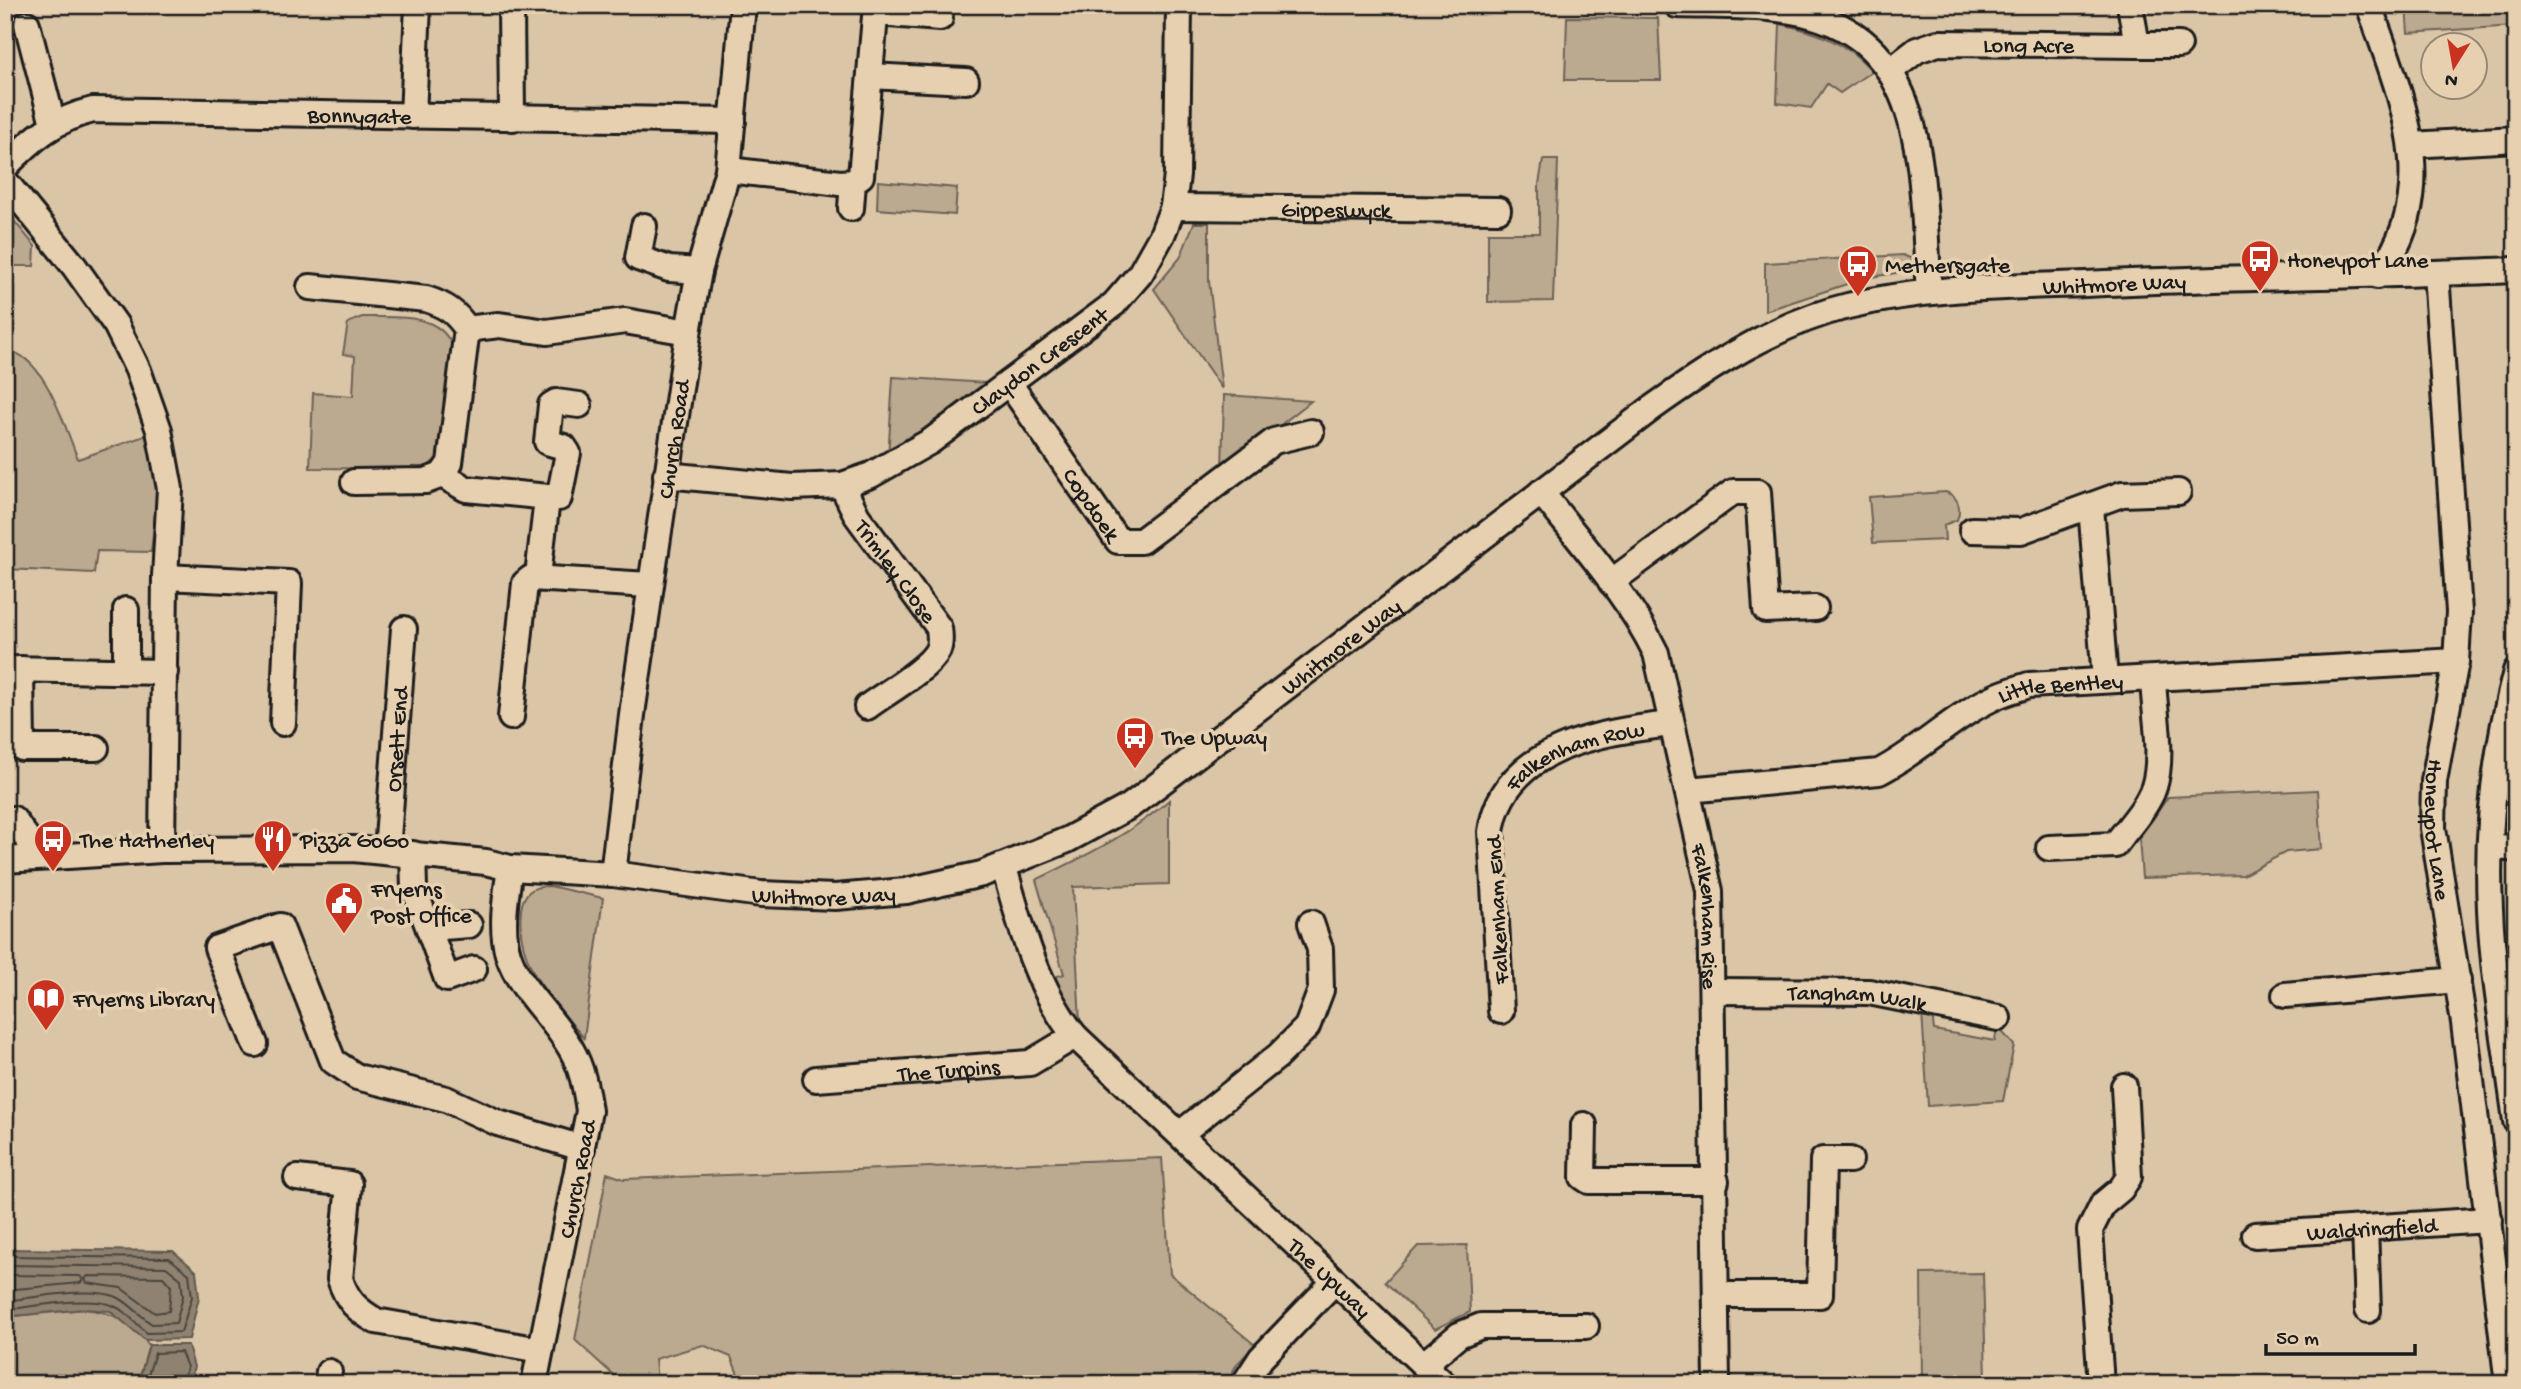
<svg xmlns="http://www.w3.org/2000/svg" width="2521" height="1389" font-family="'Gochi Hand',sans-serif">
  <rect width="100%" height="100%" fill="#dbc5a7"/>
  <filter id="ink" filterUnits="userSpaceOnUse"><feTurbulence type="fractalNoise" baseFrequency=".0143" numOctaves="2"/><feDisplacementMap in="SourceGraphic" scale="14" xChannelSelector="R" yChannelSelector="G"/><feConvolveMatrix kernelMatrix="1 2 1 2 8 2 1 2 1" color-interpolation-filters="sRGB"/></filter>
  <g filter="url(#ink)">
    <g fill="#bba990" stroke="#6c6256" stroke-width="2">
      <polygon points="2406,5 2514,5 2515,26 2408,33"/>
      <polygon points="1567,17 1658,18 1661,80 1565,80"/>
      <path d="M1780,24C1815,31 1848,43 1872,71L1840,93L1827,84L1811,108L1777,103Z"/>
      <polygon points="1543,160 1558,160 1553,301 1488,302 1488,233 1539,233 1539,184"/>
      <polygon points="878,181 957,188 955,215 877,209"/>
      <polygon points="5,210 35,246 34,266 5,266"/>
      <polygon points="1194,223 1209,223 1209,281 1222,389 1154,289 1180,258"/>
      <polygon points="1903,255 1912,259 1913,268 1908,271 1865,278 1765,311 1765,263"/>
      <path d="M362,317C393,318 437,311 452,345L438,457L425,469L310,468L313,393L353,396L355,356L343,354L348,323Z"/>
      <path d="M5,350C45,354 65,428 78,459L150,434L158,489L151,552L97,551L94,573L5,569Z"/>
      <polygon points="893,377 988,383 888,458"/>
      <polygon points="1224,395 1311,401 1222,471"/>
      <path d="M1946,492C1958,497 1962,507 1957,520L1944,525L1945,540L1873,543L1869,497Z"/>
      <polygon points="2318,790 2322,849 2286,852 2243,875 2142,878 2139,838 2168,797"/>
      <path d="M1169,800V884L1073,887L1080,1023L1051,978L1064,974L1036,880C1083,857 1130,835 1169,800Z"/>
      <path d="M550,886L603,898L584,1038C551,999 515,965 521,910C523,892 533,886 550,886Z"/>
      <polygon points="1922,1012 1932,1013 1934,1030 1995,1041 1997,1026 2014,1045 2003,1101 1928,1106"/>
      <polygon points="1162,1158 1170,1274 1255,1345 1237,1364 1226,1384 742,1384 731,1357 703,1345 655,1359 657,1384 623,1384 575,1340 607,1173 624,1179"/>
      <polygon points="1467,1245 1470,1312 1435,1329 1385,1282 1418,1246"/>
      <polygon points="1983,1273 1986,1377 1949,1379 1949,1384 1922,1384 1921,1274"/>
      <path d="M84,1309C114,1312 130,1321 149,1345L138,1384H5V1317Z"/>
    </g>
    <g fill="#8f8271" stroke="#61594f" stroke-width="2">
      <polygon points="5,1249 173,1251 196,1271 199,1297 189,1339 145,1340 110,1311 84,1309 5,1317"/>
      <polygon points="149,1345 188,1345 194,1367 189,1384 138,1384"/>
    </g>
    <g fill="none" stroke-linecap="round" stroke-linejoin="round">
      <g stroke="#4a453e" stroke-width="2">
        <path d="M5,1256L169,1258L189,1274L192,1297L181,1332L147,1333C136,1324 128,1312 114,1306C91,1295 31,1307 5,1310"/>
        <path d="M5,1265L166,1267L181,1279L183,1296L176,1323L152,1324C140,1316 131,1304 117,1297C91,1286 33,1298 5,1301"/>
        <polyline points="5,1275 80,1276 83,1280 80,1283 5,1290"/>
        <polygon points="88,1276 163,1277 171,1286 169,1311 155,1313 121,1288 87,1283 85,1279"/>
        <polyline points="145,1384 155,1353 181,1352 187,1367 183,1384"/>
      </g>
      <defs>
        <g id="minor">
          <polyline points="511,5 512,118"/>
          <path d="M1677,5C1710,6 1745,5 1778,9C1934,26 1920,175 1929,292"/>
          <path d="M2369,5C2400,96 2445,191 2377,276"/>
          <polyline points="876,13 940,18"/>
          <polyline points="27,24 53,124"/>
          <polyline points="2137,45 2179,45"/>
          <path id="s1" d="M1890,71L1917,50L1938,43L2137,45L2130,5"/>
          <polyline points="870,76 966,81"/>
          <polyline points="413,116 418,5"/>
          <polyline points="2411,145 2516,139"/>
          <path id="s2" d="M5,167C32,139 55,119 93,110L733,121"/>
          <polyline points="728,170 840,183 853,182 861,176 876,5"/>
          <polyline points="5,181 74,266 116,325 138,370 159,430 170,489 165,577 162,850"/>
          <path id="s3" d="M1173,207L1498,210"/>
          <polyline points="851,208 853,182"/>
          <polyline points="644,226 638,258 669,269 699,271"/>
          <path id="s4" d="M2436,273L2459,612L2456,661L2434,781L2433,828L2464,1023L2508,1384"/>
          <path d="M310,287L426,299C445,305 456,312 467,329L450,463L442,475L466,489L559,498L568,453L564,447L547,442L551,405L556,402L579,405"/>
          <polyline points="467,329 499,325 547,332 625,321 688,332"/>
          <path id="s5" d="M1009,383L1118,541H1141L1274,441L1311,432"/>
          <path id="s6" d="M666,475L792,487L842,485L871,475L931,441L1114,304L1140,274L1162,235L1173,207L1177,175L1179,5"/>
          <polyline points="354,482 426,481 442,475"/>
          <path id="s7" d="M842,485L857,516L939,628C940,635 941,643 938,650C929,669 884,694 867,707"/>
          <path id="s8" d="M1541,492C1581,543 1627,594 1656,653L1710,891L1717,1384"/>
          <polyline points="2091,507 2105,679"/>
          <polyline points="1972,530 2021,531 2122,494 2178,492"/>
          <polyline points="538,576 547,499"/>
          <polyline points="165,577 289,583 283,723"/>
          <polyline points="1611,582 1733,492 1758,492 1766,610 1815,608"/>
          <polyline points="126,610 126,671"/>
          <polyline points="5,669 165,672"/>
          <polyline points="21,669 22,748 96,748"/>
          <path d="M2516,671C2496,748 2486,829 2490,909C2493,980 2507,1051 2516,1121"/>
          <polyline points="511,717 525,583 531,578 650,585"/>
          <path id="s9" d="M1688,790L1879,772C1920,751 1952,717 1993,698C2004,692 2017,689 2029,685L2456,661"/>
          <polyline points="5,820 13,819 30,842 33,857"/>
          <polyline points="2491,846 2516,849"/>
          <path d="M2049,848L2115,845C2128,827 2147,808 2154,787C2164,755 2154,712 2153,679"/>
          <path id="s10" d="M387,851L404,629"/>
          <polyline points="413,854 414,888 447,979 474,969"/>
          <path id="s11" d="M5,860L162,850L353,849L486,862L510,868L613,874L761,894L835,897L906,891L982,874L1067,840L1130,806L1652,408C1711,366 1777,323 1848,306C1926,287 2007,287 2086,284C2229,277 2372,276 2516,270"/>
          <path id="s12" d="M1004,867C1020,925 1037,989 1075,1036L1444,1384"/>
          <path d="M510,868C506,895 500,927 508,954C520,992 552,1015 571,1049C582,1068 586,1089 589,1111L534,1384"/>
          <path id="s13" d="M613,874L633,707L690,321L699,271L728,170L743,5"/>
          <polyline points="429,928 469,925"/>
          <path id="s14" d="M1714,991L1869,992L1998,1018"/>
          <polyline points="2285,995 2458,980"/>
          <path id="s15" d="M1501,1011L1491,832C1502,747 1601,732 1671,724"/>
          <polyline points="255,1044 217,948 280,926 333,1061 357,1077 446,1099 498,1123 582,1148"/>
          <path id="s16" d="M816,1079L1030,1063L1075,1036"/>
          <polyline points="1584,1125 1583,1177 1589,1181 1716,1181"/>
          <polyline points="1180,1134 1278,1056 1307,1027 1321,990 1320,949 1311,923"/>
          <path d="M297,1178L349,1184L340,1279C347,1301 357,1310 376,1321L540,1350"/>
          <polyline points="2365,1228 2368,1310"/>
          <path id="s17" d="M2255,1235L2489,1220"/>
          <polyline points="1716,1295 1820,1295 1823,1160 1850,1160"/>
          <polyline points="1424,1364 1459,1335 1481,1326 1586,1326"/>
          <polyline points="327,1384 329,1372"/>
          <polyline points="1244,1384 1261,1358 1335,1281"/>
          <polyline points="2101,1384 2090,1230 2103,1204 2121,1189 2129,1177 2124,1086"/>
        </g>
      </defs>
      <use href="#minor" stroke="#1c1c1c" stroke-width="30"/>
      <use href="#minor" stroke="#e7d0b0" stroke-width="24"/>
    </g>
  </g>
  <defs>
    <symbol id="bus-pin" viewBox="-11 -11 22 30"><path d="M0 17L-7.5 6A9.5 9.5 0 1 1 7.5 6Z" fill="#c8321e" stroke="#e7d0b0"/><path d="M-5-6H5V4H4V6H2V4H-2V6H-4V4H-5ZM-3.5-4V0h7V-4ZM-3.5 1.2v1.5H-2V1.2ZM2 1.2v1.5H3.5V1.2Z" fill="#fff"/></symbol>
    <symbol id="restaurant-pin" viewBox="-11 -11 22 30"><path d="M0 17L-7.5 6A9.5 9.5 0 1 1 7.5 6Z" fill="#c8321e" stroke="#e7d0b0"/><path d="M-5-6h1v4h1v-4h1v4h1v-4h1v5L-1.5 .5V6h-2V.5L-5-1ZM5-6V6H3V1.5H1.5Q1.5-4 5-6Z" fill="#fff"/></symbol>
    <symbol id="civic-pin" viewBox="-11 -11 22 30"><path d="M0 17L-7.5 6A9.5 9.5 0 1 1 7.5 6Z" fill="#c8321e" stroke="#e7d0b0"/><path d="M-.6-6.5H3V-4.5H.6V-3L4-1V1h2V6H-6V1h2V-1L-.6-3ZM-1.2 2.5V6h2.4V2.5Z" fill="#fff"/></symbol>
    <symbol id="library-pin" viewBox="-11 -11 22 30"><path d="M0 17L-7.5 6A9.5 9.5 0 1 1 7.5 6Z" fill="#c8321e" stroke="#e7d0b0"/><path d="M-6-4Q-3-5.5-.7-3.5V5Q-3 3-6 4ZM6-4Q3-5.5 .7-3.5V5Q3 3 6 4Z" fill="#fff"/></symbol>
  </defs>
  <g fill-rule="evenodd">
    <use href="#bus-pin" x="2238" y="237" width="44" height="60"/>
    <use href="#bus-pin" x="1836" y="242" width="44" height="60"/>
    <use href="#bus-pin" x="1113" y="714" width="44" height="60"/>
    <use href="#bus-pin" x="31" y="817" width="44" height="60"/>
    <use href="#restaurant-pin" x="251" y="817" width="44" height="60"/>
    <use href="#civic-pin" x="322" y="879" width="44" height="60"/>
    <use href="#library-pin" x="24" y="976" width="44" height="60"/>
  </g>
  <g text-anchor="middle" stroke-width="7" stroke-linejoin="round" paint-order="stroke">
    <g font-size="23" fill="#1c1c1c" stroke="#e7d0b0">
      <text dy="8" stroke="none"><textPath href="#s1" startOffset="147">Long Acre</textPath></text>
      <text dy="8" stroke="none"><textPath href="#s2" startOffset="373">Bonnygate</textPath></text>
      <text dy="8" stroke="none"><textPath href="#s3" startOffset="163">Gippeswyck</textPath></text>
      <text dy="8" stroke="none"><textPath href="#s11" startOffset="2292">Whitmore Way</textPath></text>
      <text dy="8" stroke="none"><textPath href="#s6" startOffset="411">Claydon Crescent</textPath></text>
      <text dy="8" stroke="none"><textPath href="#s13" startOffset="439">Church Road</textPath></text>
      <text dy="8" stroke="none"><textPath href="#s5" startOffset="147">Copdoek</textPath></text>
      <text dy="8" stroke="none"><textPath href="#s7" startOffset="102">Trimley Close</textPath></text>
      <text dy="8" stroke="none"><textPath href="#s11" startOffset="1410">Whitmore Way</textPath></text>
      <text dy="8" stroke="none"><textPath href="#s9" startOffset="397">Little Bentley</textPath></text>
      <text dy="8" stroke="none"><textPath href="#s10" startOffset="112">Orsett End</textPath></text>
      <text dy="8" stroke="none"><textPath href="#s15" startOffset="304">Falkenham Row</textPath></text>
      <text dy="8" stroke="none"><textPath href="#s4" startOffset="560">Honeypot Lane</textPath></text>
      <text dy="8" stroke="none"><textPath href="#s11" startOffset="822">Whitmore Way</textPath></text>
      <text transform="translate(1496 910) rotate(-93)" y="8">Falkenham End</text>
      <text dy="8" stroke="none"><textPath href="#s8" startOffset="467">Falkenham Rise</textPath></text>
      <text dy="8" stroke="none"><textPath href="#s14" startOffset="144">Tangham Walk</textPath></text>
      <text dy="8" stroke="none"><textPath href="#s16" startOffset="133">The Turpins</textPath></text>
      <text transform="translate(576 1179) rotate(-79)" y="8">Church Road</text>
      <text dy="8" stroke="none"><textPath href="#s17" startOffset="117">Waldringfield</textPath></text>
      <text dy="8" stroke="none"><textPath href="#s12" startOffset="536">The Upway</textPath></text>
    </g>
    <g font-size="23" fill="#1c1c1c" stroke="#e7d0b0" text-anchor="start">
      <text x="2287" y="267">Honeypot Lane</text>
      <text x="1885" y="272">Methersgate</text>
      <text x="1162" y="744">The Upway</text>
      <text x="80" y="847">The Hatherley</text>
      <text x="300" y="847">Pizza GoGo</text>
      <text x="371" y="896">Fryerns<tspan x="371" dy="26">Post Office</tspan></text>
      <text x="73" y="1006">Fryerns Library</text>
    </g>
  </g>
  <rect width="2521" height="1389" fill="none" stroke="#e7d0b0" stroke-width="28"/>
  <rect x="14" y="14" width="2493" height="1361" fill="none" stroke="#1c1c1c" stroke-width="2.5" filter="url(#ink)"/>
  <g transform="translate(2454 66) rotate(191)"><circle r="33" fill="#e7d0b0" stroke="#968875" stroke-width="2"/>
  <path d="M0-5L12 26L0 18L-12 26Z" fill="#c8321e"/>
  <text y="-10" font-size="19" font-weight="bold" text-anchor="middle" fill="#1c1c1c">N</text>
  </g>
  <path d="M2266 1344v10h149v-10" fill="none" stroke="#1c1c1c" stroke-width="3.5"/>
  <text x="2276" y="1344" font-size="21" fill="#1c1c1c" stroke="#e7d0b0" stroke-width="5" paint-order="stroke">50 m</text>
</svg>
